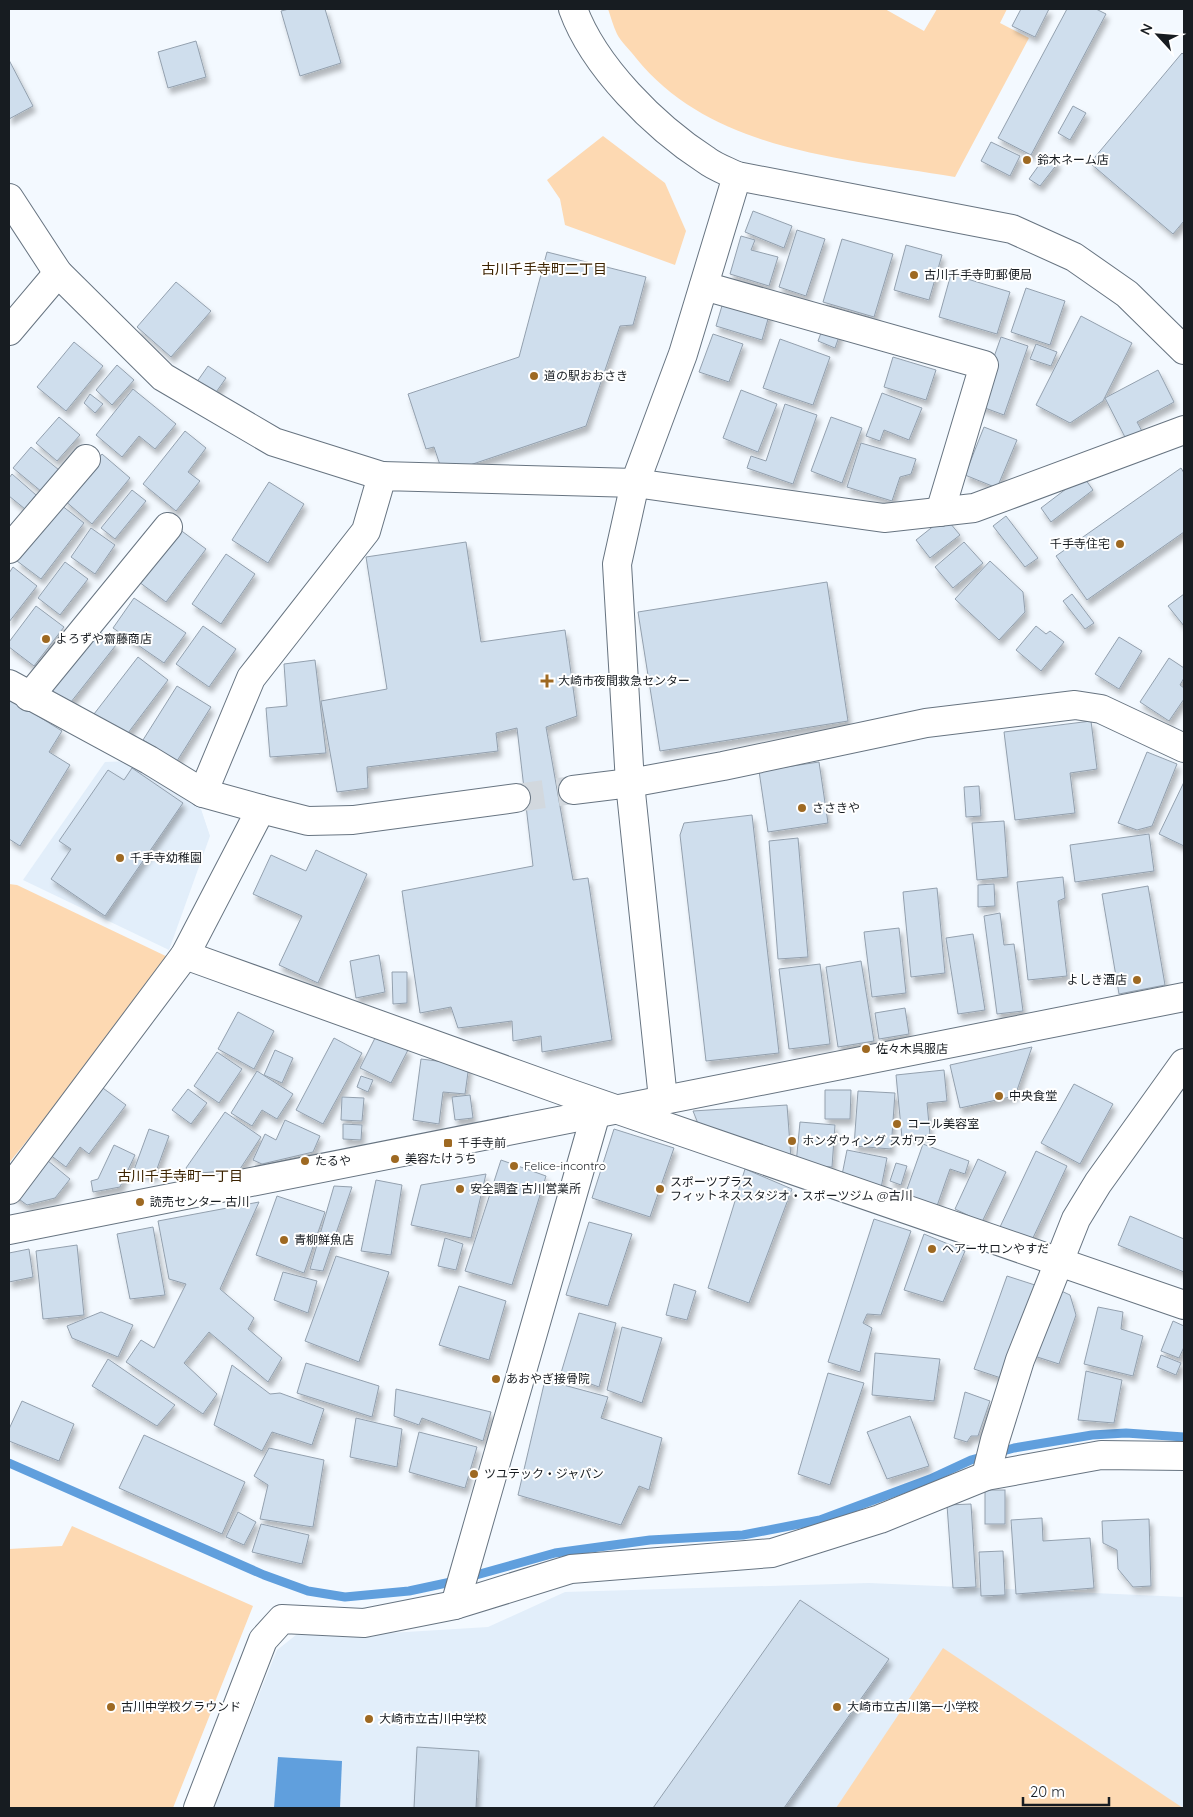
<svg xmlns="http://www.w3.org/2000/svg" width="1193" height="1817" font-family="Quicksand,'Noto Sans JP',sans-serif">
  <defs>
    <filter id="shadow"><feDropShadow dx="3" dy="5.5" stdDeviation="2.5" flood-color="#0004"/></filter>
  </defs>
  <rect width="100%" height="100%" fill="#f3f9ff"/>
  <g fill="#e2eefa">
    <polygon points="129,761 201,809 210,836 169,950 23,880 105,762"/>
    <polygon points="869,1583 1184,1597 1184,1808 213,1808 277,1650 296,1635 373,1634 488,1627 565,1592"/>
  </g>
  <g fill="#fdd9b2">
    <path d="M608,9H885L924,31L937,9H1007L1000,23L1029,38L955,177C844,158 712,152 636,58C630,50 621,42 617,34C613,26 611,17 608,9Z"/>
    <polygon points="603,136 665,183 686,231 675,265 565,225 560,199 547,180"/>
    <polygon points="9,884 17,885 172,959 9,1163"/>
    <polygon points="72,1526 253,1606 173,1808 9,1808 9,1549 62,1546"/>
    <polygon points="943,1648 1183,1808 836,1808"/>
  </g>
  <polygon fill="#609fdd" points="278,1757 342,1761 340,1808 274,1808"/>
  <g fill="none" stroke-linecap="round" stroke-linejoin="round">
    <polyline stroke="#609fdd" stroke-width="9" points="9,1463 264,1575 308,1591 345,1597 409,1591 451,1582 555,1553 650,1540 743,1535 820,1520 930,1479 971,1460 1014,1448 1092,1435 1126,1433 1184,1437"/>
  </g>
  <g fill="#cfdeed" stroke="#93a0ae" filter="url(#shadow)">
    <polygon points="289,9 325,9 341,63 300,76 281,11"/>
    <polygon points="1021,9 1049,9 1035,37 1012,26"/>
    <polygon points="1067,9 1096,9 1106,14 1031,155 998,138"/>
    <polygon points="196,41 206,77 168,88 158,52"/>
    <polygon points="1182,53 1184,55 1184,221 1173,234 1090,163"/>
    <polygon points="9,60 33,106 9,119"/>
    <polygon points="1073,106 1086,113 1070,140 1058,133"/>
    <polygon points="991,142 1020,156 1010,176 981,161"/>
    <polygon points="1047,154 1058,163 1040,186 1029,179"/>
    <polygon points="753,211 792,226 784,248 745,232"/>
    <polygon points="797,230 825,239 806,296 779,287"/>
    <polygon points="741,236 755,240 751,250 778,257 769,286 730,274"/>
    <polygon points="842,239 893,254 874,317 823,302"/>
    <polygon points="906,245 942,255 929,300 894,290"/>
    <polygon points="547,252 646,277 633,325 620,326 586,426 443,474 434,447 426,449 408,394 519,357"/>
    <polygon points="951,274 1010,292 997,334 939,317"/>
    <polygon points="176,282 211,311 171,357 137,327"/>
    <polygon points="1026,288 1065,301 1050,345 1011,332"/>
    <polygon points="724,299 770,312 762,340 716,326"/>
    <polygon points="1081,316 1132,343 1103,401 1070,423 1036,405"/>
    <polygon points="824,325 841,331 835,348 818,341"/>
    <polygon points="713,334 743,344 729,382 699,372"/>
    <polygon points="1001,337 1028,346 1004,415 977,405"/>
    <polygon points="780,339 830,357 813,405 763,388"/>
    <polygon points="74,342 103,366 66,411 37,387"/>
    <polygon points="1036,344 1057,352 1051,366 1030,359"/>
    <polygon points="893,357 936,370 926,400 884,387"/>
    <polygon points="117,365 134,380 112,405 96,390"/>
    <polygon points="208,366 226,378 212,398 194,386"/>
    <polygon points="1158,370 1174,402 1137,422 1144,435 1128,443 1105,398"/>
    <polygon points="133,389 176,424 155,449 139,436 122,457 96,435"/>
    <polygon points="741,390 777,404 758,452 723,438"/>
    <polygon points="882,393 922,408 909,440 884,430 880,441 866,436"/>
    <polygon points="90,394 103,404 95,413 84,403"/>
    <polygon points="785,404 817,415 793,484 747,468 751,456 766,461"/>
    <polygon points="59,417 80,435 57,461 36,443"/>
    <polygon points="831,417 862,428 842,483 811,471"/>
    <polygon points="984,427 1017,440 997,488 965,475"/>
    <polygon points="185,431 206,448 188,472 200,481 176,511 143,484"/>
    <polygon points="861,443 916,459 911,474 900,477 892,501 847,487"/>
    <polygon points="31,447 59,470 42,492 13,468"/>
    <polygon points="102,454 130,478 92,524 64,500"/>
    <polygon points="1181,468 1184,473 1184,532 1087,600 1056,556"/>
    <polygon points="12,474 36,495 25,509 9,496 9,478"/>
    <polygon points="1083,476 1093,490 1051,522 1041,508"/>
    <polygon points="269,482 304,504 268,563 232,540"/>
    <polygon points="132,490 146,501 115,539 101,528"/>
    <polygon points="61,505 84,523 41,579 17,561"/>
    <polygon points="1006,516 1038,558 1025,567 993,526"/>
    <polygon points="945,517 960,535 930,558 916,540"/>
    <polygon points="91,528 115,545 95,574 71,557"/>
    <polygon points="179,529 206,549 166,602 139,582"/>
    <polygon points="466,542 481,642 565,630 577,716 546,727 573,880 588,878 612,1040 542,1052 541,1036 513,1041 512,1021 458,1028 451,1007 420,1013 402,891 533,866 517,728 496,733 498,751 367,767 368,788 337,792 321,701 387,689 366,557"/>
    <polygon points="964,542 983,563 953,588 935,567"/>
    <polygon points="226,554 255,574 221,624 192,604"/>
    <polygon points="990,561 1023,592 1025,612 999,640 955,599"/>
    <polygon points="65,562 88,579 60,615 38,598"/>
    <polygon points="13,567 37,586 9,622 9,573"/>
    <polygon points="827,582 848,721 660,751 638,612"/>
    <polygon points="1072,594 1094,623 1085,629 1063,601"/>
    <polygon points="1184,594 1184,626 1168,606"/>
    <polygon points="134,598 186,633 164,663 113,628"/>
    <polygon points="36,606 64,627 34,666 9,647 9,642"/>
    <polygon points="203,626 236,649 209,687 176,664"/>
    <polygon points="1036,626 1046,634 1050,631 1064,642 1041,671 1016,650"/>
    <polygon points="95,628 116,645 67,707 45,690"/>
    <polygon points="1119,637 1142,651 1119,689 1095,674"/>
    <polygon points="138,657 168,680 125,737 94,714"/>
    <polygon points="1169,658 1184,668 1184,678 1180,685 1184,688 1184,699 1169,721 1140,702"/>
    <polygon points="315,660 326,753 270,757 266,708 287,706 284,664"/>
    <polygon points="177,686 211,707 177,761 143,740"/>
    <polygon points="9,698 62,731 49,752 70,765 20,846 9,839"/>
    <polygon points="1091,721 1097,769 1070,773 1075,813 1015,820 1004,732"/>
    <polygon points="1147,752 1177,764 1152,826 1137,830 1118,823"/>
    <polygon points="819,762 828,823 768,832 759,771"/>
    <polygon points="132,768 183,803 105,916 51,879 71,849 59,841 108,770 124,780"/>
    <polygon points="1184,782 1184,846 1159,834"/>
    <polygon points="979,786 981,816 966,817 964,787"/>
    <polygon points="752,815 779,1053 706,1061 680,835 684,823"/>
    <polygon points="1004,821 1008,877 977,880 972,823"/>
    <polygon points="1149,834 1154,871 1075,882 1070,845"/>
    <polygon points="798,838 808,957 778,959 769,841"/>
    <polygon points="316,850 367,874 318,983 279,965 302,916 253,894 271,855 306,871"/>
    <polygon points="1063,877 1065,898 1058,901 1067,976 1028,980 1017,882"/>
    <polygon points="994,884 995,906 978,907 978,885"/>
    <polygon points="1148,886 1165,985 1119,994 1102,894"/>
    <polygon points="937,888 945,973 911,977 903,892"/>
    <polygon points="1000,913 1004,945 1014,944 1023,1011 997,1014 984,916"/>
    <polygon points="899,928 906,993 872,997 864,932"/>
    <polygon points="973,934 985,1010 958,1014 946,938"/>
    <polygon points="379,955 385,992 356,998 350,961"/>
    <polygon points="861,961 874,1041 838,1047 826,967"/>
    <polygon points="820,964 830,1044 789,1049 779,969"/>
    <polygon points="392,972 407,972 407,1003 393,1004"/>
    <polygon points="905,1008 909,1034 879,1039 875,1013"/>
    <polygon points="238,1012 274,1031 254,1069 218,1049"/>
    <polygon points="377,1034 408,1050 391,1083 360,1068"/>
    <polygon points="334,1038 362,1053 323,1124 296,1110"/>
    <polygon points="1032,1047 1015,1096 960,1108 950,1065"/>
    <polygon points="275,1050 293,1058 282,1083 264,1075"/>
    <polygon points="217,1052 242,1069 219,1103 194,1086"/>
    <polygon points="421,1059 469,1065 465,1094 443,1092 439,1124 413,1120"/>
    <polygon points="944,1070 947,1101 927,1103 930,1135 902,1138 896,1075"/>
    <polygon points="257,1071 293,1094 277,1119 262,1110 252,1126 231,1113"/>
    <polygon points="361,1076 373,1080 368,1092 357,1087"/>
    <polygon points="96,1083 126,1105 89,1154 80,1147 66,1167 45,1151"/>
    <polygon points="1074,1084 1113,1104 1080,1164 1041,1143"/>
    <polygon points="188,1089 207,1103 191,1124 172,1110"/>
    <polygon points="825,1090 851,1090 850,1119 825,1119"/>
    <polygon points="858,1091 895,1093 891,1149 854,1146"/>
    <polygon points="470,1095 473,1118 455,1120 452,1097"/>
    <polygon points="342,1097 364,1098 362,1121 341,1120"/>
    <polygon points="787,1105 791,1158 701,1131 693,1111"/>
    <polygon points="225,1112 261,1137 240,1169 191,1174 186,1168"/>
    <polygon points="285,1120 320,1136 313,1152 262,1164 253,1160 265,1134 276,1140"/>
    <polygon points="800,1122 835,1125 832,1167 796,1164"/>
    <polygon points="343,1124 362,1125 361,1140 343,1139"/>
    <polygon points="149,1129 169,1136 154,1177 134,1170"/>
    <polygon points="614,1129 674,1148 650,1217 592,1198"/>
    <polygon points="923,1144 969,1161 965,1174 950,1169 937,1206 905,1195"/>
    <polygon points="114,1145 135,1155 120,1187 93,1192 91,1181 98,1179"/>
    <polygon points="847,1150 887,1158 881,1188 841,1180"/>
    <polygon points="1036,1151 1067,1166 1031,1242 1000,1227"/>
    <polygon points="42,1156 70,1179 55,1198 27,1205 12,1194"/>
    <polygon points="978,1159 1006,1172 982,1222 955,1209"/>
    <polygon points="501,1160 546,1176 512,1285 465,1271"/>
    <polygon points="896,1163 907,1166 901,1185 890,1181"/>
    <polygon points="745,1169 792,1189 749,1303 708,1288"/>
    <polygon points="486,1174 471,1238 411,1225 421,1185"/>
    <polygon points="376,1180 402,1185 391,1255 361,1251"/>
    <polygon points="334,1186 352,1187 323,1271 310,1269"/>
    <polygon points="277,1196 325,1212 304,1273 256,1255"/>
    <polygon points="259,1202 220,1289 254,1318 248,1329 282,1358 268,1382 209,1332 184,1363 217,1394 203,1414 126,1362 141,1340 154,1348 186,1284 169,1279 158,1221"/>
    <polygon points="1130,1216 1184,1239 1184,1272 1118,1245"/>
    <polygon points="874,1219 911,1231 881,1315 867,1314 863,1323 872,1328 860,1372 828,1362"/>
    <polygon points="589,1222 632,1234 608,1306 566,1295"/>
    <polygon points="153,1227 165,1295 130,1299 117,1234"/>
    <polygon points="924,1234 965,1251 943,1302 904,1290"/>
    <polygon points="445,1238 463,1244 456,1270 438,1266"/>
    <polygon points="77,1245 84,1315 43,1319 36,1251"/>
    <polygon points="29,1249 33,1277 9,1282 9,1253"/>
    <polygon points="336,1256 389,1272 359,1362 305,1341"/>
    <polygon points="283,1272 317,1281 308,1313 274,1300"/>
    <polygon points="1007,1276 1038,1286 1004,1379 974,1369"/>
    <polygon points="674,1284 696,1291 687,1320 666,1315"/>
    <polygon points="459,1286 506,1301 489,1360 439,1345"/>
    <polygon points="1057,1289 1070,1295 1076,1315 1059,1364 1031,1355"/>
    <polygon points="1098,1307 1123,1312 1121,1329 1143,1336 1133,1376 1084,1364"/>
    <polygon points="101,1312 133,1325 118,1357 72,1338 67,1326"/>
    <polygon points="579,1313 616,1323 599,1387 561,1373"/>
    <polygon points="1173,1321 1184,1326 1184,1347 1179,1358 1161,1351"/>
    <polygon points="622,1327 662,1338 642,1403 607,1390"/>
    <polygon points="875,1353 940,1359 934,1401 872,1395"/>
    <polygon points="1161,1355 1181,1363 1176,1375 1157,1367"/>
    <polygon points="108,1359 175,1405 157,1426 92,1386"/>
    <polygon points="306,1363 379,1386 372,1417 297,1393"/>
    <polygon points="232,1365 270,1394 280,1393 324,1409 312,1445 272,1432 262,1451 214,1425"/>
    <polygon points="1086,1371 1122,1380 1114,1423 1078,1420"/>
    <polygon points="828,1373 864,1383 830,1485 798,1474"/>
    <polygon points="545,1380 608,1397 601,1418 662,1438 649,1490 639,1486 621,1525 518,1495"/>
    <polygon points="396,1389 491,1412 483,1441 422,1418 419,1425 394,1416"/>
    <polygon points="965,1392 990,1401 978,1436 971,1436 967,1442 954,1438"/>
    <polygon points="22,1401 74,1424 59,1461 9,1441 9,1429"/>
    <polygon points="910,1416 929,1466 887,1479 867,1432"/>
    <polygon points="356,1418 402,1429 397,1467 350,1457"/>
    <polygon points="419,1432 477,1447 465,1488 409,1472"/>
    <polygon points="144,1435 245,1482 222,1534 119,1488"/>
    <polygon points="269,1448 324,1460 313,1527 260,1519 268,1485 254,1476"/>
    <rect x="985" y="1490" width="20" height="34"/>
    <polygon points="971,1504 976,1587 953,1588 947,1505"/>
    <polygon points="238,1512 256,1522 244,1545 226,1537"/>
    <polygon points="1042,1518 1043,1541 1090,1538 1094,1588 1016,1594 1011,1520"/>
    <polygon points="1149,1519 1151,1586 1133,1587 1118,1569 1117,1550 1103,1543 1102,1521"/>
    <polygon points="261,1524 309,1535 302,1564 252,1552"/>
    <polygon points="1003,1551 1005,1595 981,1596 979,1552"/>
    <polygon points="800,1600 889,1659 784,1808 653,1808"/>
    <polygon points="417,1747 479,1751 476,1808 414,1808"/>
  </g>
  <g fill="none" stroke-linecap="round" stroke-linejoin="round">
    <polyline stroke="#d2d8de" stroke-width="28" stroke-dasharray="28 14" stroke-linecap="butt" points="516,798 573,790"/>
    <defs>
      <g id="street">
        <polyline points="737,176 683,354 635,483 617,564 630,783 723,766 926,723 1075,705 1101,709 1184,748"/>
        <polyline points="9,198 58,273 163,377 274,442 382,476"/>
        <polyline points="704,286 984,365 940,512"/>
        <polyline points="9,331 58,273"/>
        <polyline points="9,549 86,459"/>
        <polyline points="9,684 149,760 203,793 261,809 185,955 9,1190"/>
        <polyline points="29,697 168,527"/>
        <polyline points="203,793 251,678 366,531 382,476 635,483 884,518 974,508 1184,430"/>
        <polyline points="185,955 569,1093 1184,1305"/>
        <polyline points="9,1230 1184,997"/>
        <polyline points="986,1476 995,1440 1020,1360 1076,1219 1098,1183 1184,1063"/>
        <polyline points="455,1605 596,1113"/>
        <polyline points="198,1808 263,1640 282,1619 364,1623 455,1605 571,1569 772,1553 880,1519 986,1476 1101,1455 1184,1456"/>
      </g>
      <g id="secondary">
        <path d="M573,9C594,67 655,127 706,160C715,167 727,171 737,176L1012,229L1074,257L1127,294L1184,350"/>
        <polyline points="573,790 630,783 663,1099"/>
        <polyline points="261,809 308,821 353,820 516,798"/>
      </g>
    </defs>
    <use href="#street" stroke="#677481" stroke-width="30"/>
    <use href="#secondary" stroke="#677481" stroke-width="30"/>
    <use href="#street" stroke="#fff" stroke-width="28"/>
    <use href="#secondary" stroke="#fff" stroke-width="28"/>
  </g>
  <g fill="#9e6922" stroke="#fff" stroke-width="2">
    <circle cx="1027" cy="160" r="5"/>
    <circle cx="914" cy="275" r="5"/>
    <circle cx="534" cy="376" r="5"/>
    <circle cx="1120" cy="544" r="5"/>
    <circle cx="46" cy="639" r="5"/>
    <path d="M544.5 673.5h5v5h5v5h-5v5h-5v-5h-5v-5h5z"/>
    <circle cx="802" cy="808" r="5"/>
    <circle cx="120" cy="858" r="5"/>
    <circle cx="1137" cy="980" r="5"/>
    <circle cx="866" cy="1049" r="5"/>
    <circle cx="999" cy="1096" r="5"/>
    <circle cx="897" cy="1124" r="5"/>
    <circle cx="792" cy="1141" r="5"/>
    <rect x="443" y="1138" width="10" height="10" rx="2.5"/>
    <circle cx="395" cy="1159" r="5"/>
    <circle cx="305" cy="1161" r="5"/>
    <circle cx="514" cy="1166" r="5"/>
    <circle cx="460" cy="1189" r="5"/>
    <circle cx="660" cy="1189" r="5"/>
    <circle cx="140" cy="1202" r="5"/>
    <circle cx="284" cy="1240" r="5"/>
    <circle cx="932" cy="1249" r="5"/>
    <circle cx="496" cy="1379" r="5"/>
    <circle cx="474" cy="1474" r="5"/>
    <circle cx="111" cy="1707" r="5"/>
    <circle cx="837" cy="1707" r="5"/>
    <circle cx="369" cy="1719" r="5"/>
  </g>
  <g text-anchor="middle" stroke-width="4" stroke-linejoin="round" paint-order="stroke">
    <g font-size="12" fill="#171c21" stroke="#fff" text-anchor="start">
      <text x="1037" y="164">鈴木ネーム店</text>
      <text x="924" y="279">古川千手寺町郵便局</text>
      <text x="544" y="380">道の駅おおさき</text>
      <text x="1110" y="548" text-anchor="end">千手寺住宅</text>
      <text x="56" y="643">よろずや齋藤商店</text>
      <text x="558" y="685">大崎市夜間救急センター</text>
      <text x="812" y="812">ささきや</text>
      <text x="130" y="862">千手寺幼稚園</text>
      <text x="1127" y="984" text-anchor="end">よしき酒店</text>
      <text x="876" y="1053">佐々木呉服店</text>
      <text x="1009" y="1100">中央食堂</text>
      <text x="907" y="1128">コール美容室</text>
      <text x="802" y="1145">ホンダウィング スガワラ</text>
      <text x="458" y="1147">千手寺前</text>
      <text x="405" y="1163">美容たけうち</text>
      <text x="315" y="1165">たるや</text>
      <text x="524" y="1170">Felice-incontro</text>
      <text x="670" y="1186">スポーツプラス<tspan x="670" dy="14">フィットネススタジオ・スポーツジム @古川</tspan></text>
      <text x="470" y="1193">安全調査 古川営業所</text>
      <text x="150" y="1206">読売センター 古川</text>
      <text x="294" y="1244">青柳鮮魚店</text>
      <text x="942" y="1253">ヘアーサロンやすだ</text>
      <text x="506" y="1383">あおやぎ接骨院</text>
      <text x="484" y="1478">ツユテック・ジャパン</text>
      <text x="121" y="1711">古川中学校グラウンド</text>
      <text x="847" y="1711">大崎市立古川第一小学校</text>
      <text x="379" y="1723">大崎市立古川中学校</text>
    </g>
    <g font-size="14" fill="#3c2301" stroke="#fff">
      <text x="544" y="274">古川千手寺町二丁目</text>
      <text x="180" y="1181">古川千手寺町一丁目</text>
    </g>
  </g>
  <rect width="1193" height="1817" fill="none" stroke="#171c21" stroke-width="20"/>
  <g transform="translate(1158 35) rotate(296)" stroke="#ffffff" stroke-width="4" paint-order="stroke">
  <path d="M0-4L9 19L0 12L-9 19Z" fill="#171c21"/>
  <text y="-8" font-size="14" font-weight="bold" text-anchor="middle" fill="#171c21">N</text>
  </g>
  <path d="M1023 1797v8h86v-8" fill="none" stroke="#171c21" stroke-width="2.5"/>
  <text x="1030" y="1797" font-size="15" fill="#171c21" stroke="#ffffff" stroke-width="4" paint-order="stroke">20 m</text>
</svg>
